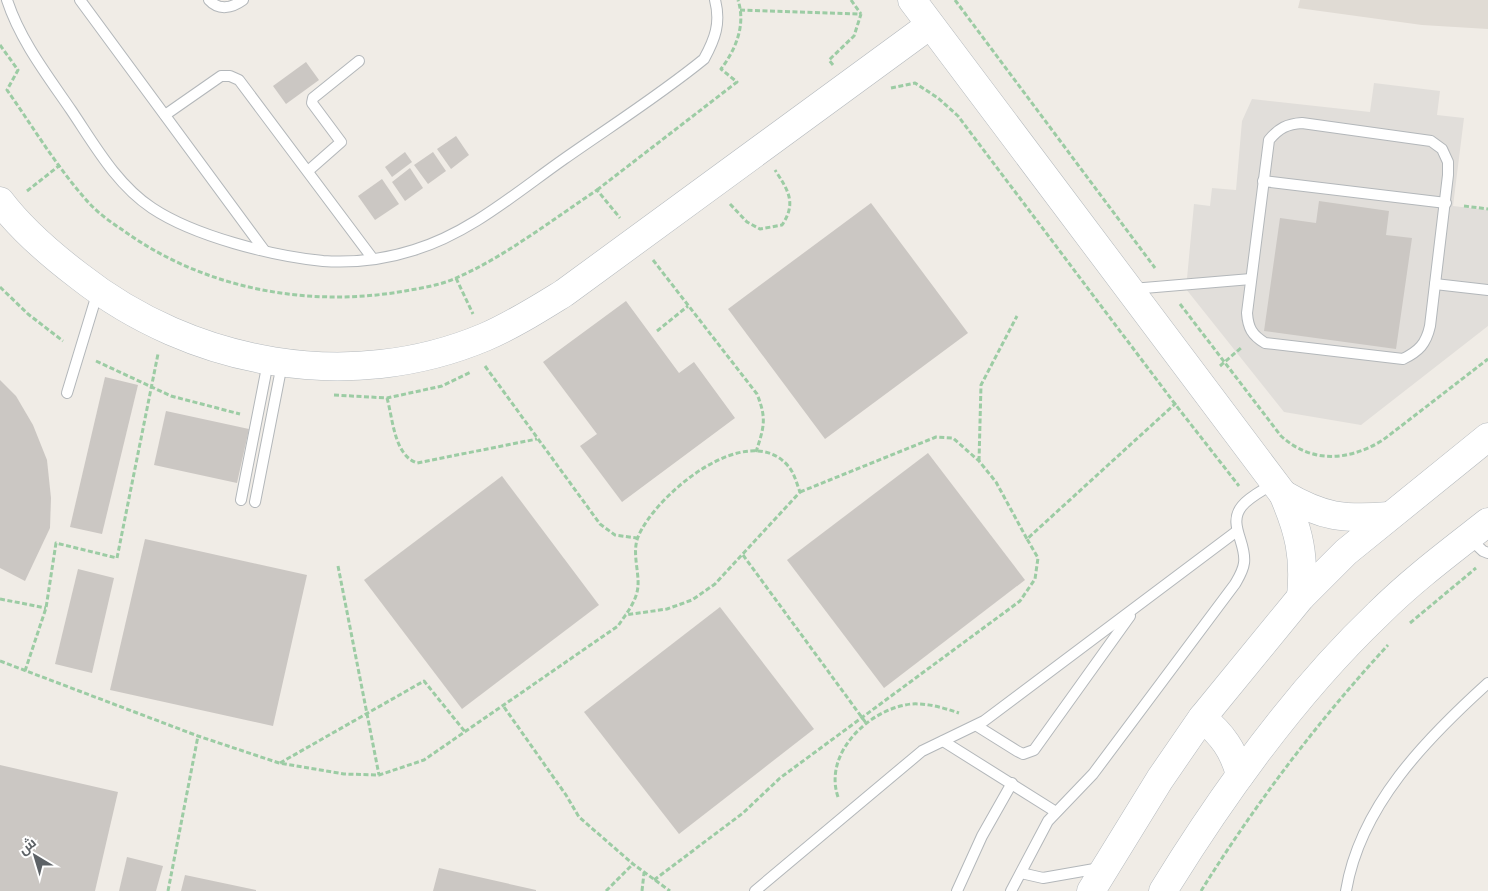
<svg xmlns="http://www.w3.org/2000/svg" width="1488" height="891" font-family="Manrope,Cairo,sans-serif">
  <rect width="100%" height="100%" fill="#f0ece6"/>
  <polygon fill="#e1deda" points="1374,83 1440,91 1437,115 1464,118 1453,206 1488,210 1488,326 1361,425 1284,412 1186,289 1194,204 1210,206 1212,188 1236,190 1242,121 1252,99 1370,112"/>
  <polygon fill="#e0dbd4" points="1300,0 1488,0 1488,29 1422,25 1298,8"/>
  <g fill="#cbc7c3">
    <polygon points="306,62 319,80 286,104 273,86"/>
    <polygon points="456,136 469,155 451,169 437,149"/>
    <polygon points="405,152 412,162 392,177 385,167"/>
    <polygon points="433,152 446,171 428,184 414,165"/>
    <polygon points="410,168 423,188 405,201 392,182"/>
    <polygon points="382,179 399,204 375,220 358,196"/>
    <polygon points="1319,201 1389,211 1386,235 1412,238 1396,349 1264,331 1280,218 1316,223"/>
    <polygon points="871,203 968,333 825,439 728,309"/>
    <polygon points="626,301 679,373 694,362 735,418 622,502 580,446 597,434 543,362"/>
    <polygon points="105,377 138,385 102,534 70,527"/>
    <polygon points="0,380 16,396 33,425 47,460 51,498 50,528 25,581 0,568"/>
    <polygon points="166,411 249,429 237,483 154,465"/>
    <polygon points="928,453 1025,580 884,688 787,560"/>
    <polygon points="502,476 599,605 462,709 364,580"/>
    <polygon points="145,539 307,575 273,726 110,690"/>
    <polygon points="78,569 114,578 92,673 55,664"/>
    <polygon points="720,607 814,729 679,834 584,712"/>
    <polygon points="0,765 118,792 95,891 0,891"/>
    <polygon points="127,857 163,866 156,891 119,891"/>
    <polygon points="439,868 536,890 536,891 433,891"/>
    <polygon points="185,875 256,890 256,891 181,891"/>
  </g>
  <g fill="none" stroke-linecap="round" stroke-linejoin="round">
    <defs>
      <g id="lane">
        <path d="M7,0C20,40 47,75 71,110C94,144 116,184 152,208C194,236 272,256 323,261C353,263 386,259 414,250C470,233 517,192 564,159C611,126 660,95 704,59C715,39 721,23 715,0"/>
        <polyline points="80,0 264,250"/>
        <path d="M209,0C219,11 232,8 243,0"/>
        <polyline points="165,115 221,76 230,76 239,80 373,259"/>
        <path d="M1302,123L1431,141L1442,149L1448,162V175L1430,326C1426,344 1419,351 1403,359L1265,343C1252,335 1248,328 1247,313L1269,140C1279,128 1287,124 1302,123Z"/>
        <polyline points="308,171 341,142 312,103 313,98 359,61"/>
        <polyline points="1263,181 1446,203"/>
        <polyline points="1435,284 1488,290"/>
        <polyline points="1132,289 1251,279"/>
        <polyline points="67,393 98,291"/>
        <polyline points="241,500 268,362"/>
        <polyline points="255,502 282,364"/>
        <polyline points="1469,538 1483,551 1488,553"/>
        <polyline points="977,726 1017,751 1023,754 1034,750 1130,616"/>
        <polyline points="943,741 1056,812"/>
        <polyline points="1021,873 1043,878 1100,868"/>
        <polyline points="755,891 922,751 984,721 1237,531"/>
        <polyline points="957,891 982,836 1012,783"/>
        <path d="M1011,891L1048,821L1093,774L1235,584C1239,577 1243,571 1244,563C1247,543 1227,524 1242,506C1250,496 1264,490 1274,483"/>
        <path d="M1346,891C1360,806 1426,739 1488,683"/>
      </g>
      <g id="secondary">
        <path d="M912,0L1283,494C1299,531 1305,556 1301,597"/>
        <path d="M0,201C22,230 50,254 79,276C192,365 350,394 485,337C513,325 538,309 564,293L930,25"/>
        <path d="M1283,494C1322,517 1344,520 1389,516"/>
        <path d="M1202,718C1222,734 1234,751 1240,775"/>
        <polyline points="1091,891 1160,779 1202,718 1301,597 1346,552 1488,437"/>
        <path d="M1163,891C1224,792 1294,694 1378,614C1412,580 1451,551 1488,522"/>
      </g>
    </defs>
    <use href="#lane" stroke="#b3b7ba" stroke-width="12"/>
    <use href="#secondary" stroke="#b4b9bd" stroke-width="29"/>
    <g stroke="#9ccca4" stroke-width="3" stroke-dasharray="5 2.5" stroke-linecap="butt">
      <polyline points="851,0 861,14"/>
      <polyline points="955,0 1155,268"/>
      <polyline points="740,10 861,14"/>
      <path d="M0,45L18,70L7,90C33,127 58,169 89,203C99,214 112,223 124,231C205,289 308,308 405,291C422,288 441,285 456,278C503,258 555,218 597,190L620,218"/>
      <polyline points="833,65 829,60 854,36 861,14"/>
      <polyline points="891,88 915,83 938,98 958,116 1175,404 1239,486"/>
      <path d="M597,190L737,82L721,69C736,49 746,25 738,0"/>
      <polyline points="27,191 60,165"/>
      <path d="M730,204L747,222L760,229L782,225C797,203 788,190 775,170"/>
      <polyline points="1464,206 1488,209"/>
      <path d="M653,260L757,394C767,419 764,427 756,452"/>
      <polyline points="456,278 473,314"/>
      <polyline points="0,287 28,314 63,341"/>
      <path d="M1180,304L1281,436C1312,464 1349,461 1383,440L1488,359"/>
      <polyline points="657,331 688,306"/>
      <polyline points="96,361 171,396 240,414"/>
      <polyline points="485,366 600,524 615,535 637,538"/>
      <polyline points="1220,366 1242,347"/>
      <polyline points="334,395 387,398 442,386 471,372"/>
      <path d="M387,398C393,419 394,455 417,463L537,439"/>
      <polyline points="979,461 981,385 1017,316"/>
      <polyline points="800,492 936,437 953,438 979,461 996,482 1027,539"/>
      <polyline points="743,555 866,723"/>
      <polyline points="338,566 379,775"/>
      <polyline points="0,599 46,608"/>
      <polyline points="1410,623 1476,568"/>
      <path d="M0,661L198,736L279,763L344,774L379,775L424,760L618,626C626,614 637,601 638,586C639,571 632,552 638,537C655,495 748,417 789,467C794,473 797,484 800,492L715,584L692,600L667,609L625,615"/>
      <polyline points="25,671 46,608 56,543 117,558 158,354"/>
      <polyline points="504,707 566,795 579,817 633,864 670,891"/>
      <polyline points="280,763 424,681 466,733"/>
      <path d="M838,797C823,753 869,709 911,704C928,703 944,708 959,713"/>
      <polyline points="654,880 743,813 780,778 1020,601 1035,579 1038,558 1027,539 1176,403"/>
      <polyline points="168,891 198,736"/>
      <polyline points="606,891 633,864"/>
      <polyline points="642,891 644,873"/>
      <path d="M1201,891C1256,803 1318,721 1388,645"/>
    </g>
    <use href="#lane" stroke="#fff" stroke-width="10"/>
    <use href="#secondary" stroke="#fff" stroke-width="28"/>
  </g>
  <g transform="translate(35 856) rotate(322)" stroke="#ffffff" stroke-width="4" paint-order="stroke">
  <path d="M0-4L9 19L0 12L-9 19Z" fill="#5d6266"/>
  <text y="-8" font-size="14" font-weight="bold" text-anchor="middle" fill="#5d6266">ش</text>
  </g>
</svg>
